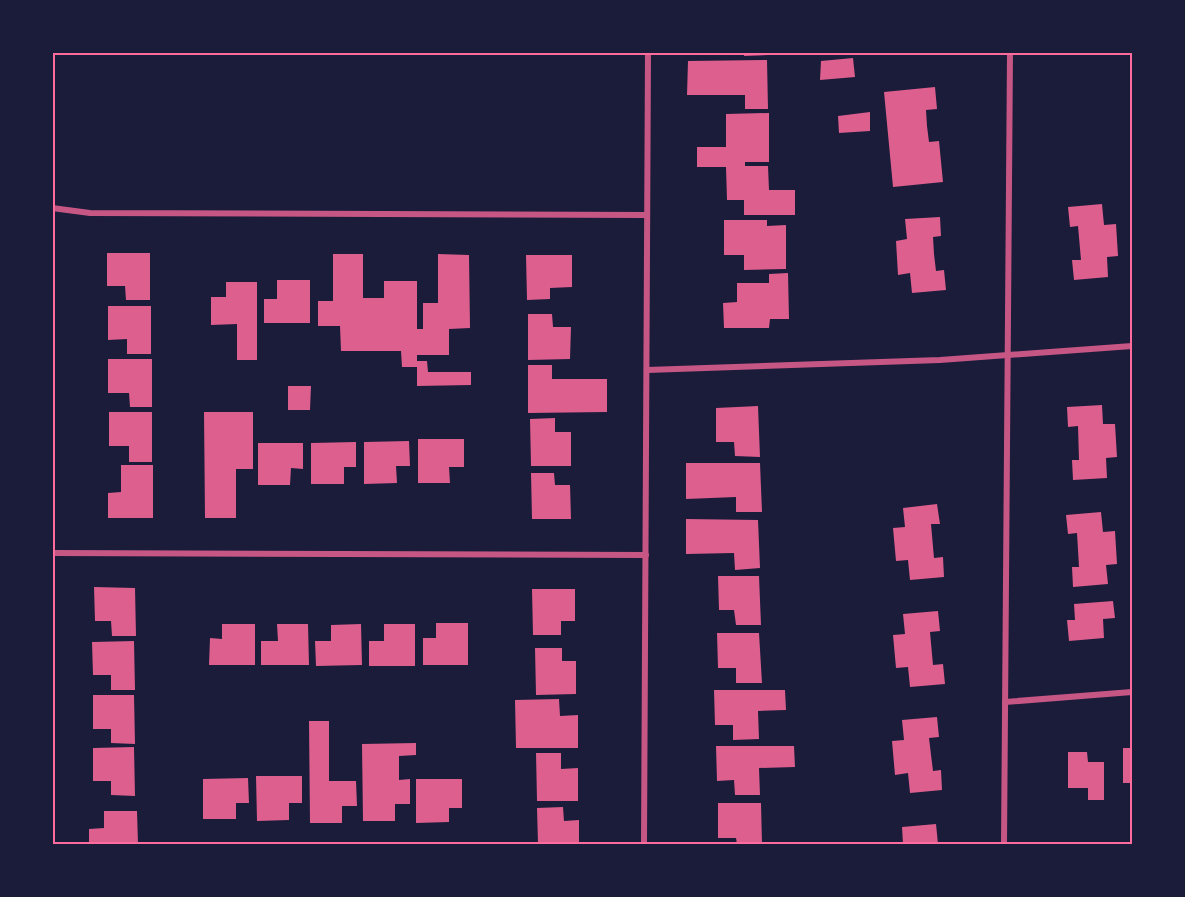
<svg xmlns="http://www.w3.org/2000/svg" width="1185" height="897" font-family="'Golos Text',sans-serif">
  <rect width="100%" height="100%" fill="#1b1b3a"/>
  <g fill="#dd5f8e">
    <polygon points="744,52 768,52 768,55 744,56"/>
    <polygon points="853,58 855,77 820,80 821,61"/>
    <polygon points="767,60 768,109 745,109 745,95 687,95 688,61"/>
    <polygon points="935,87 937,109 926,110 927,126 929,142 939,141 943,182 893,187 884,92"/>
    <polygon points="870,112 870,131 839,133 838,116"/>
    <polygon points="769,113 769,162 745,162 745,166 768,166 769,190 795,190 795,215 744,215 744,200 727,200 726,167 697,167 697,147 726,147 726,114"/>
    <polygon points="1102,204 1104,225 1116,224 1118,256 1107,257 1108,277 1074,280 1072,260 1081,260 1078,226 1070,227 1068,207"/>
    <polygon points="940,217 941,236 933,237 934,254 936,271 944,270 946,290 912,293 910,273 898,275 896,241 907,239 905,219"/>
    <polygon points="724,220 767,220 767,226 786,225 786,269 744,270 744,255 724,255"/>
    <polygon points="107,253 150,253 150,300 126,300 125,286 107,286"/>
    <polygon points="333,254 363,254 363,298 384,298 384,281 417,281 417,329 423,329 423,303 438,303 438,254 469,255 470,328 449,329 449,355 417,355 417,361 427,361 428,372 471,372 471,385 417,386 417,367 402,367 401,351 341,351 340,326 318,326 318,301 333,301"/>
    <polygon points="526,255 572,255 572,287 550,288 550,299 527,300"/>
    <polygon points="788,273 789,319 770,319 769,328 724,328 723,303 737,302 737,283 769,283 769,274"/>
    <polygon points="277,280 310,280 310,323 264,323 264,299 277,299"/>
    <polygon points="226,282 257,282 257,360 237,360 237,324 211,325 211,297 226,297"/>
    <polygon points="108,306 151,306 151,354 127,354 127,339 108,340"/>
    <polygon points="528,314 552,314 553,327 571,327 570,359 528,360"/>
    <polygon points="108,359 152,359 152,407 130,407 129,393 108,393"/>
    <polygon points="528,365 552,365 552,379 607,379 607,412 528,413"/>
    <polygon points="288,386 311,386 310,410 288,410"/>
    <polygon points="1102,405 1103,424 1115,424 1117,457 1106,458 1107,478 1073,480 1072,460 1079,460 1078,426 1068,427 1067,407"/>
    <polygon points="758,406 760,457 735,456 734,442 716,442 716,408"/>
    <polygon points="109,412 152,412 152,462 129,462 129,446 109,446"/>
    <polygon points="204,412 253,412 253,469 236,469 236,518 205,518"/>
    <polygon points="555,418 555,432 571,432 571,466 531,466 530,419"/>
    <polygon points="418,439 464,439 464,467 449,467 450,483 418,483"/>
    <polygon points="409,441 410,466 396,466 397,483 364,484 364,442"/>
    <polygon points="356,442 356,467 344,467 344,484 311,484 311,443"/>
    <polygon points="258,443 303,443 303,469 291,468 290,485 258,485"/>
    <polygon points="686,463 760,463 762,512 736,512 736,497 686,499"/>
    <polygon points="121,465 153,465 153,518 108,518 108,493 121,492"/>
    <polygon points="531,473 554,473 555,485 570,485 571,519 532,519"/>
    <polygon points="937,504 940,524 931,524 934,558 943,557 944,577 910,580 908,560 896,561 893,528 905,527 903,508"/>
    <polygon points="1101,512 1103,532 1115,531 1117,564 1106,565 1108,584 1073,587 1072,567 1079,567 1077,533 1068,534 1066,515"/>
    <polygon points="686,519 758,520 760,568 735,570 734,553 686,554"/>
    <polygon points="718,576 759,576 761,625 736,625 734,610 719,610"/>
    <polygon points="94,587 135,588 136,636 112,636 111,621 95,621"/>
    <polygon points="532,589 575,589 575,621 561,621 561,635 533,635"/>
    <polygon points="1113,601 1115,618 1103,619 1104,638 1069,641 1067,620 1075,620 1074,604"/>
    <polygon points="938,611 940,631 930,632 933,665 943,664 945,684 910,687 908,667 896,668 893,635 905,634 903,614"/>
    <polygon points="436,623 468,623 468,665 423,665 423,638 436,638"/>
    <polygon points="222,624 255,624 255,665 209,665 210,638 222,639"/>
    <polygon points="277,624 308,624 309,665 261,665 261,641 278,641"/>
    <polygon points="361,624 362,665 316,666 315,641 331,641 331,625"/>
    <polygon points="384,624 415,624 415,666 369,666 369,641 384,641"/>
    <polygon points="717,633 759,633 762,683 736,683 736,668 718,668"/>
    <polygon points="134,641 135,690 111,690 111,675 93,675 92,642"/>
    <polygon points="535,648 562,648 562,661 576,661 576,694 536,695"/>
    <polygon points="714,690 785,690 786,710 758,711 759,739 733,740 733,725 715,725"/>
    <polygon points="93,695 134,695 135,744 111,743 111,729 93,729"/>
    <polygon points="559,699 560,716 578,715 578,748 516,748 515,700"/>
    <polygon points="937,717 939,737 929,738 933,771 941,770 942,790 910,793 908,773 895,775 892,741 904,740 902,720"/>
    <polygon points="309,721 329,721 329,781 356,781 357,806 342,806 342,823 310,823"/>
    <polygon points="416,743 416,755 399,756 399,780 410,779 410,804 395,804 395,821 363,821 362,744"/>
    <polygon points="716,746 794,746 795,767 759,768 760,795 735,795 734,780 717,781"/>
    <polygon points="134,747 135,796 111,795 111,781 93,781 93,748"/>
    <rect x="1123" y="748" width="9" height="35"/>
    <polygon points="1068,752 1087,752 1088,762 1104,762 1104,800 1088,800 1088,788 1068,788"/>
    <polygon points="536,753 561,753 561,769 578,768 578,801 537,801"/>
    <polygon points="256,776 302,776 302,803 289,803 289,820 257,821"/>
    <polygon points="248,778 249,803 236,803 236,819 203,819 203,779"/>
    <polygon points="416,779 462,779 462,808 449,808 449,822 416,823"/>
    <polygon points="718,803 761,803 762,844 737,844 736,838 718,838"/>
    <polygon points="563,807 564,821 579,820 579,844 538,844 537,808"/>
    <polygon points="104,811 137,811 138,844 89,844 89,829 104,828"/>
    <polygon points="936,824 938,844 903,844 902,827"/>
  </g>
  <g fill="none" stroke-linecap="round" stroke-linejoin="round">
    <g stroke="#c65784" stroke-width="6">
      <polyline points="52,208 90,213 647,215"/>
      <polyline points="647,370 940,360 1132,346"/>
      <polyline points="52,553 646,555"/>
      <polyline points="1005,702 1132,692"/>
      <polyline points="644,844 648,52"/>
      <polyline points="1004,844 1010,52"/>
    </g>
  </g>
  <rect width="1185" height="897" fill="none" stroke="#1b1b3a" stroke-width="108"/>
  <rect x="54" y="54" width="1077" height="789" fill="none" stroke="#ff6b9d" stroke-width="2"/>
</svg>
